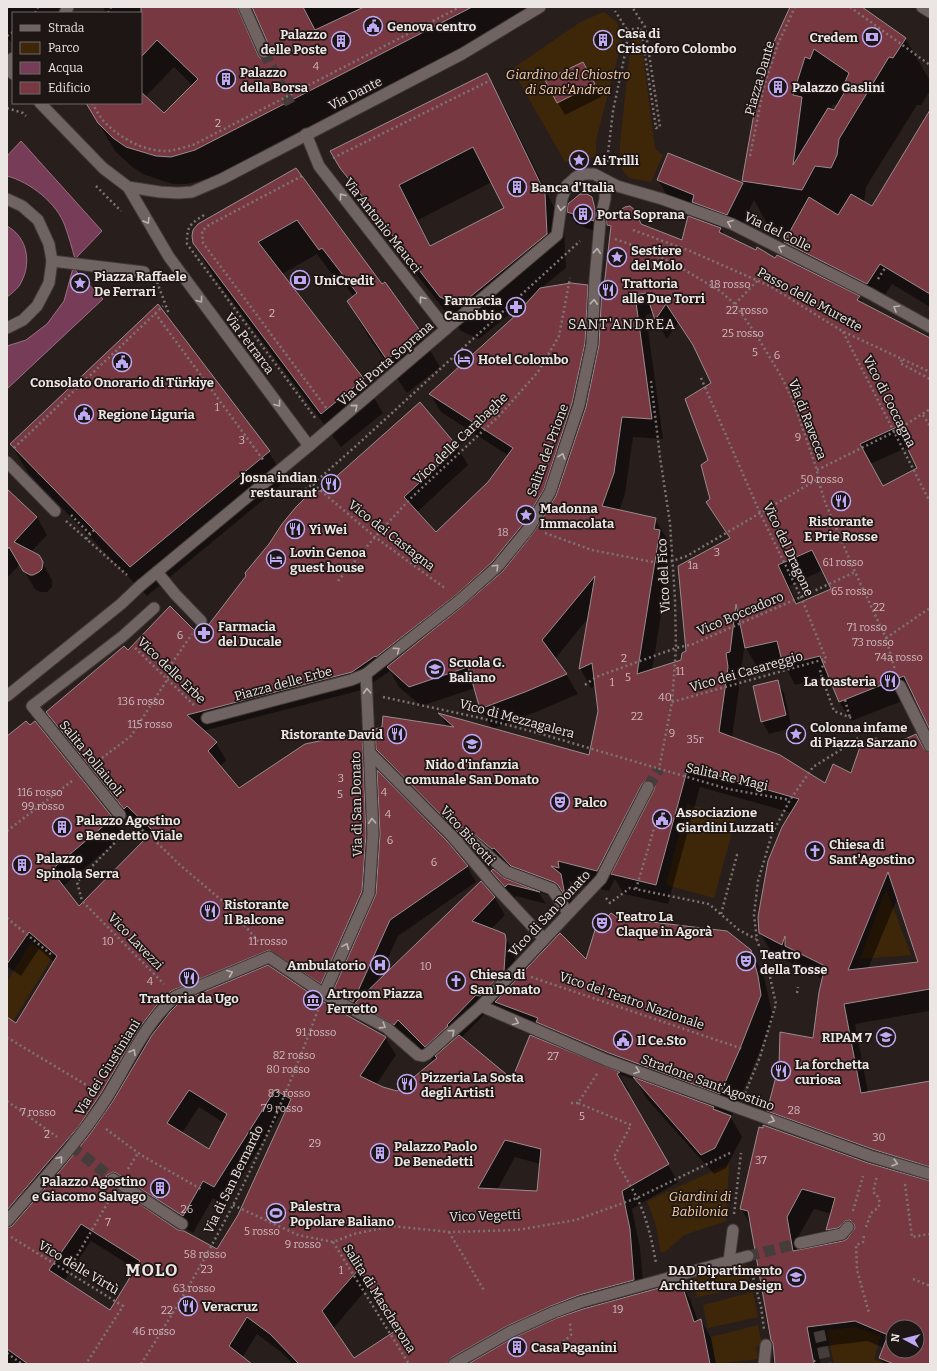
<svg xmlns="http://www.w3.org/2000/svg" width="937" height="1371" font-family="Bitter,serif">
  <rect width="100%" height="100%" fill="#281f1d"/>
  <g fill="#3e2709">
    <polygon points="604,12 617,22 622,40 596,140 596,157 565,162 512,69 582,21"/>
    <polygon points="632,32 640,32 655,149 663,155 651,182 629,178 620,166 620,144"/>
    <polygon points="687,804 736,817 714,898 666,885"/>
    <polygon points="886,889 911,955 860,959"/>
    <polygon points="31,943 53,956 13,1021 7,1017 7,982"/>
    <polygon points="729,1164 726,1221 684,1235 666,1251 661,1253 655,1222 647,1201"/>
    <polygon points="746,1264 750,1286 697,1297 693,1278"/>
    <polygon points="753,1292 758,1317 708,1328 703,1305"/>
    <polygon points="758,1325 762,1345 756,1347 758,1359 716,1364 711,1337"/>
    <polygon points="853,1327 881,1335 874,1359 888,1364 834,1364 827,1331"/>
  </g>
  <g fill="#773c57" stroke="#9a6f81">
    <path d="M21,141L102,231L75,259C72,248 69,237 65,226C57,203 30,182 7,176V156Z"/>
    <path d="M7,226C29,238 32,266 19,286C16,290 11,294 7,297Z"/>
    <polygon points="73,268 103,299 7,389 7,346 26,340 47,324 64,301"/>
  </g>
  <g fill="#0007" fill-rule="evenodd">
    <polygon points="7,7 60,7 57,13 13,13 13,44 7,38"/>
    <path d="M105,7H534L473,43L211,178L187,184H173L157,179L143,174L131,166L115,151L87,103H141V13H103ZM262,28L271,49V56L267,60L262,59L253,39L257,29ZM174,67L193,86L164,115L145,97Z"/>
    <path d="M791,7H860L906,39L930,81V91L921,105H917L866,187L864,203L873,207L930,112V307L892,284L879,304L797,262L785,242L791,232L770,229L754,200L738,233L720,226L725,236L859,297L863,304L930,339V725L915,696L851,721L839,701L829,676L795,685L783,662L758,668L746,648L745,642L741,672L737,673L739,688L732,738L825,784L852,774L889,747L930,753V1015L929,1011L855,1024L868,1092L930,1082V1364H884L880,1358L884,1348L867,1341L818,1347L821,1364H774L773,1360L775,1359L774,1343L752,1227L741,1209L780,1132L768,1111L814,1039L823,979L798,966L795,961L793,964L772,953L760,933L792,813L700,787L668,904L624,894L615,879L609,891L569,881L570,888L567,887L572,895L575,912L567,902L539,892L546,904L516,896L513,899L500,884L493,872L504,879L524,887L506,868L474,847L470,851L389,770L377,749L447,727L440,714L590,756L599,711L596,686L591,688L580,668L589,617L555,659L566,674L578,694L536,712L492,729L481,709L475,688L421,706L399,687L390,671L362,690L203,731L216,743L226,760L220,767L239,789L361,733L371,750L376,852L372,904L446,841L467,866L476,882L398,936L377,982L494,897L505,915L491,929L504,935L514,953L515,959L514,982L586,961L617,919L750,951L763,973L773,1017L751,1073L732,1115L714,1108L713,1110L730,1116L742,1137L726,1168L714,1174L646,1098L636,1080L619,1074L629,1091L626,1093L678,1182L632,1209L640,1248L644,1293L681,1283L691,1301L698,1322L701,1320L711,1338L716,1364H293L281,1352L257,1334L242,1358L250,1364H7V1018L17,1024L54,962L39,949L21,976L8,967L7,969V738L30,727L35,722L113,818L123,836L62,887L78,908L150,835L138,823L135,826L57,730L47,712L128,651L200,638L320,492L420,403L458,448L468,465L417,512L436,533L489,483L509,456L441,412L430,394L516,316L535,295L534,294L479,339L461,331L360,203L331,152L487,75L506,109L564,228L566,268L540,289L587,286L597,303L595,365H596L600,346L611,231L608,225L635,212L644,227L682,241L705,223L698,211L669,199L658,180L668,154L745,185L743,181ZM833,104L838,106L835,112L831,110ZM492,182L505,209L431,246L418,220ZM654,313L656,320L667,339L678,323L698,353L712,383L710,461L711,500L707,502L730,539L688,652L682,661L652,671L671,551L666,542L667,539L655,519L619,511L625,494L633,437L663,439L646,315ZM908,447L919,468L883,488L870,464ZM823,570L832,589L798,604L789,586ZM898,897L920,963L868,969ZM280,967L331,1001L335,992L343,1006L405,1042L408,1037L434,1062L397,1092L376,1085L396,1055L385,1037L320,1001L274,970ZM498,1006L508,1023L546,1037L550,1044L512,1081L461,1038L487,1012L491,1014ZM199,1107L224,1123L209,1151L182,1133ZM285,1107L288,1109L238,1215L217,1251L178,1231L119,1192L124,1189L128,1191L193,1233L213,1198L224,1204ZM515,1157L540,1164L538,1192L497,1190ZM814,1209L832,1214L827,1230L835,1244L800,1251L798,1237ZM91,1241L136,1269L111,1311L64,1281ZM369,1286L396,1331L353,1359L333,1329ZM893,1327H917V1351H893Z"/>
    <polygon points="590,75 601,97 565,115 558,103"/>
    <polygon points="296,169 382,285 420,333 440,367 407,393 368,336 348,302 354,297 342,281 339,284 317,254 282,274 363,379 383,413 341,447 214,277 194,243"/>
    <polygon points="591,198 598,211 600,233 576,224 568,212"/>
    <polygon points="158,306 269,452 286,481 147,596 28,473 11,444"/>
    <polygon points="7,491 37,517 47,535 31,552 42,562 52,580 52,587 47,592 40,592 35,589 20,564 7,578"/>
    <polygon points="777,681 784,693 792,728 769,734 762,721"/>
  </g>
  <g fill="#773842" stroke="#988c8d" fill-rule="evenodd">
    <polygon points="141,7 237,7 258,55 260,58 264,59 270,56 271,50 252,7 303,7 315,30 364,7 472,7 195,150 171,157 156,156 126,147 113,138 98,123 86,103 141,103 141,92 164,113 198,79 157,40 141,57"/>
    <path d="M790,7H862L906,38L893,58L889,57L839,139L837,155L831,168L815,166L802,190L742,181L759,85L774,42ZM814,49L849,73L845,82L847,88L834,110L828,108L793,165L802,97L793,95L805,57L810,59Z"/>
    <polygon points="583,62 595,84 557,103 545,80"/>
    <path d="M487,73L545,193L547,234L459,306L440,297L340,168L330,151ZM473,147L504,208L430,246L399,185Z"/>
    <polygon points="930,110 930,294 880,264 867,284 784,242 809,197 838,215 851,194 872,206"/>
    <polygon points="668,153 743,183 727,215 692,202 694,195 657,180"/>
    <polygon points="296,168 382,284 385,282 421,332 387,360 347,301 357,293 322,248 319,250 297,220 258,242 364,379 321,414 193,243 192,236 193,230 198,224"/>
    <polygon points="580,194 587,194 592,197 595,209 594,221 567,212 568,204"/>
    <path d="M630,206L636,211L641,224L682,240L688,216L721,228L719,232L756,250L757,247L775,258L777,255L860,296L857,300L930,338V730L904,676L839,702L820,656L783,665L777,641L745,648L736,604L730,652L726,653L728,667L719,732L780,755L825,783L833,764L851,773L860,747L876,738L890,746L916,734L924,749L930,753V989L844,1004L861,1093L930,1081V1167L872,1149L767,1111L779,1065L780,1032L813,1038L819,992L825,966L785,946V936L782,945L759,933L758,917L768,861L782,827L799,799L688,767L656,885L611,874L654,790L655,786L652,781H645L642,784L597,871L558,861L559,868L551,866L561,874L565,896L558,885L554,882L511,866L494,848L492,849L468,829L462,827L458,832L376,749L375,729L382,727L383,716L454,727L438,713L589,755L598,711L592,663L579,669L595,576L542,640L567,674L525,692L480,709L468,667L409,687L387,667L464,605L503,571L534,532L556,496L586,407L599,345L602,286L604,287L611,226L607,225L606,220L608,217L625,207ZM646,293L655,320L666,304L693,345L711,383L685,399L708,460L701,465L710,499L706,502L730,538L678,566L686,651L682,653L681,660L637,674L660,530L654,529L656,518L602,506L614,473L622,417L652,419L635,295ZM897,427L917,468L883,486L860,444ZM812,550L831,589L796,604L778,565ZM888,872L918,962L848,970Z"/>
    <polygon points="571,283 588,285 585,343 572,403 544,489 523,524 493,561 456,595 376,657 375,656 352,672 187,715 217,742 208,751 239,788 305,744 362,732 366,834 362,891 321,984 269,950 171,991 159,1002 140,1027 101,1093 79,1126 7,1210 7,1017 16,1023 57,956 29,932 7,964 7,736 26,721 30,725 35,721 113,818 51,870 79,906 153,831 127,806 124,809 46,712 124,646 128,650 170,606 200,636 246,576 245,573 269,544 282,524 296,507 312,491 320,491 420,402 458,447 404,497 436,532 488,482 513,448 429,394 516,315 540,288"/>
    <polygon points="158,304 270,451 130,567 10,444"/>
    <polygon points="7,489 37,517 14,542 39,555 41,558 43,562 42,569 39,572 33,575 30,575 23,571 9,547 7,550"/>
    <polygon points="778,680 786,715 761,722 753,686"/>
    <polygon points="377,770 447,841 468,866 390,920 353,1002 333,991 376,894 380,834"/>
    <polygon points="493,869 504,878 540,892 508,884 505,887 491,871"/>
    <polygon points="481,881 495,897 472,921 498,931 505,934 506,940 504,971 480,996 476,995 447,1025 448,1026 425,1047 398,1020 394,1025 355,1003"/>
    <polygon points="611,913 618,918 727,931 751,950 758,976 761,995 739,1051 720,1094 609,1053 536,1022 538,1018 495,1002 560,933 586,959 595,930"/>
    <path d="M268,965L320,1000L386,1037L360,1076L383,1087L397,1091L437,1058L435,1056L459,1035L512,1079L530,1035L620,1072L617,1074L669,1164L622,1191L630,1229L634,1280L579,1295L551,1306L507,1326L451,1358L447,1364H299L270,1334L247,1317L229,1346L252,1364H28L7,1349V1228L12,1226L65,1165L90,1134L113,1101L152,1035L170,1012L180,1002ZM189,1090L227,1114L209,1149L167,1123ZM275,1090L291,1099L238,1215L217,1249L184,1231L178,1230L107,1182L106,1178L107,1175L113,1172L116,1173L183,1216L203,1181L214,1187ZM505,1140L541,1149L537,1191L478,1188ZM81,1224L140,1261L110,1310L49,1270ZM359,1269L395,1331L354,1358L322,1311Z"/>
    <polygon points="633,1077 714,1107 713,1109 731,1116 715,1148 701,1155"/>
    <path d="M763,1125L868,1163L930,1181V1364H894L879,1358L888,1335L855,1321L807,1327L814,1364H775L773,1343L771,1340L748,1211L740,1209L759,1127L763,1128ZM802,1189L835,1198L826,1230L838,1228L845,1221L850,1220L854,1224L855,1228L847,1239L843,1241L793,1251L787,1217ZM893,1327H917V1351H893Z"/>
    <polygon points="681,1282 694,1322 701,1319 710,1364 468,1364 513,1338 557,1318 583,1309"/>
  </g>
  <g fill="none" stroke-linecap="round" stroke-linejoin="round">
    <g stroke="#453d3b" stroke-width="11" stroke-dasharray="11 5.5" stroke-linecap="butt">
      <polyline points="264,52 290,104"/>
      <polyline points="648,787 659,769"/>
      <polyline points="71,1146 113,1179"/>
      <polyline points="748,1256 800,1243"/>
      <polyline points="819,1331 826,1364"/>
    </g>
    <defs>
      <g id="pedestrian">
        <polyline points="244,7 264,52"/>
        <polyline points="7,199 22,206 38,220 49,244 52,261 49,283 37,306 23,320 7,328"/>
        <polyline points="601,216 605,199 605,180"/>
        <polyline points="52,261 144,272"/>
        <polyline points="446,329 557,235 562,199 567,185 576,177 584,174 594,174 617,186 662,199 732,224 869,293 930,327"/>
        <polyline points="7,462 55,511"/>
        <polyline points="157,572 175,594 201,621"/>
        <polyline points="900,686 930,746"/>
        <polyline points="7,696 121,604 140,586 309,446"/>
        <polyline points="207,718 351,680 366,674 460,600 498,566 529,528 550,492 579,405 592,344 595,279 600,223"/>
        <polyline points="369,752 452,836 491,882 544,939"/>
        <polyline points="120,815 32,706 123,636 154,608"/>
        <polyline points="464,834 507,872 552,889 568,913"/>
        <polyline points="324,994 369,893 373,834 366,674"/>
        <polyline points="481,1006 606,1060 870,1156 930,1174"/>
        <polyline points="113,1179 182,1224"/>
        <path d="M7,1221C41,1181 79,1142 107,1097C129,1062 144,1024 176,996L269,957L324,994L387,1028L418,1055L423,1056L427,1054L481,1006L601,879L648,787"/>
        <polyline points="800,1243 842,1234 848,1227"/>
        <polyline points="729,1261 733,1230"/>
        <polyline points="454,1364 510,1332 554,1312 581,1302 748,1256"/>
        <polyline points="764,1364 766,1345"/>
      </g>
      <polyline id="minor" points="128,187 169,257 309,446 446,329 319,166 306,134"/>
      <g id="tertiary">
        <polyline points="65,13 68,7"/>
        <polyline points="7,63 13,58"/>
        <polyline points="7,67 13,74"/>
        <polyline points="40,103 103,168 128,187 160,192 178,193 192,192 222,179 462,54 540,7"/>
      </g>
      <polyline id="secondary" points="922,7 930,12"/>
    </defs>
    <use href="#pedestrian" stroke="#413938" stroke-width="13"/>
    <use href="#minor" stroke="#413938" stroke-width="13"/>
    <use href="#tertiary" stroke="#413938" stroke-width="13"/>
    <use href="#secondary" stroke="#413938" stroke-width="13"/>
    <g stroke="#7d7574" stroke-width="2.5" stroke-dasharray="2 3" stroke-linecap="butt">
      <polyline points="850,7 930,65"/>
      <polyline points="35,13 38,7"/>
      <polyline points="108,13 111,7"/>
      <polyline points="627,30 641,28 656,128 660,127 645,27 632,7"/>
      <polyline points="7,36 13,32"/>
      <path d="M92,103C95,108 98,114 102,119C117,137 144,152 168,151C176,150 185,147 193,145L460,7"/>
      <polyline points="7,108 23,113 26,116"/>
      <polyline points="750,156 764,86 778,44 795,7"/>
      <polyline points="333,158 491,80"/>
      <polyline points="607,162 613,111 626,49 628,34 626,28 615,11"/>
      <polyline points="302,176 209,225 202,231 203,243 327,409"/>
      <polyline points="96,186 121,211"/>
      <path d="M204,215C189,225 187,226 187,244L316,419"/>
      <polyline points="633,230 690,251 770,286 842,331 930,372"/>
      <polyline points="615,239 641,248 678,266 720,291 735,304 757,336 781,376 794,403 817,470 818,479 825,502 855,572 886,638 895,670"/>
      <polyline points="878,279 885,268"/>
      <polyline points="157,282 169,314"/>
      <polyline points="735,304 760,278"/>
      <polyline points="155,313 264,461"/>
      <polyline points="843,332 930,502"/>
      <polyline points="902,360 900,363 930,379"/>
      <polyline points="701,378 760,513 801,597 826,659 820,672 834,711 854,719"/>
      <polyline points="651,381 660,457 670,523 675,599 676,648 672,702 659,769"/>
      <polyline points="923,415 930,426"/>
      <polyline points="14,448 163,306"/>
      <polyline points="817,470 894,432 930,409"/>
      <polyline points="313,484 375,537 446,589"/>
      <polyline points="281,494 301,492 313,484 357,445 580,241"/>
      <polyline points="71,515 90,534"/>
      <polyline points="66,521 127,575"/>
      <polyline points="545,533 592,550 653,562 669,562 687,556 818,479"/>
      <polyline points="86,539 94,530"/>
      <polyline points="338,581 375,537 410,499 499,416 538,372 559,336 570,278"/>
      <polyline points="886,638 930,608"/>
      <polyline points="135,648 196,707"/>
      <polyline points="585,685 596,677 676,648 693,644 801,597 855,572"/>
      <polyline points="383,697 485,719 538,733 728,789 790,800"/>
      <polyline points="845,700 850,718"/>
      <polyline points="672,702 825,659"/>
      <polyline points="98,761 131,736 167,680 172,663 192,634"/>
      <polyline points="133,825 147,833 180,865 226,904 259,942"/>
      <polyline points="7,831 72,781"/>
      <polyline points="125,832 77,882 82,901 164,984"/>
      <polyline points="636,889 658,815"/>
      <polyline points="606,898 610,903 630,888 709,904 739,930 756,939"/>
      <polyline points="721,914 737,855 739,854"/>
      <polyline points="7,918 53,956"/>
      <polyline points="819,971 824,973"/>
      <polyline points="531,977 743,1049"/>
      <polyline points="797,993 798,987"/>
      <polyline points="7,1039 8,1038 93,1089"/>
      <path d="M597,1074L578,1103L631,1125L614,1157C621,1170 630,1184 637,1198C647,1218 652,1241 656,1263"/>
      <polyline points="745,1093 760,1057 776,1004 770,977 757,940 754,915 758,881 772,834 790,800 813,767 850,744 858,738"/>
      <polyline points="7,1101 57,1137"/>
      <polyline points="571,1103 578,1103"/>
      <polyline points="106,1129 141,1155 201,1189"/>
      <polyline points="128,1169 138,1153"/>
      <polyline points="905,1184 912,1237 930,1234"/>
      <polyline points="233,1205 298,1235 333,1242 354,1234 392,1226 449,1232 517,1230 576,1220 637,1198 732,1152"/>
      <polyline points="853,1211 863,1176"/>
      <polyline points="734,1214 741,1153"/>
      <polyline points="866,1227 871,1213 878,1208 880,1203 877,1195 873,1192 877,1176"/>
      <polyline points="449,1232 485,1292"/>
      <polyline points="864,1236 863,1242 856,1245 857,1270 869,1313"/>
      <polyline points="11,1237 123,1306 86,1364"/>
      <polyline points="333,1242 409,1364"/>
      <polyline points="67,1273 111,1197"/>
      <polyline points="752,1273 761,1307 764,1329"/>
      <polyline points="913,1279 930,1286"/>
      <polyline points="563,1342 571,1335 570,1323"/>
      <polyline points="7,1353 22,1364"/>
      <polyline points="814,1360 815,1364"/>
      <path d="M141,1364C184,1297 225,1225 259,1152C281,1106 300,1058 318,1010"/>
    </g>
    <use href="#pedestrian" stroke="#706462" stroke-width="11"/>
    <use href="#minor" stroke="#706462" stroke-width="11"/>
    <use href="#tertiary" stroke="#706462" stroke-width="11"/>
    <use href="#secondary" stroke="#706462" stroke-width="11"/>
  </g>
  <defs><path id="oneway-chevron" d="M-2-3.5L2.5 0L-2 3.5" fill="none" stroke-width="1.6" stroke-linecap="round" stroke-linejoin="round"/></defs>
  <g stroke="#bab1b0">
    <use href="#oneway-chevron" transform="translate(342 196) rotate(-128)"/>
    <use href="#oneway-chevron" transform="translate(561 208) rotate(98)"/>
    <use href="#oneway-chevron" transform="translate(147 221) rotate(59)"/>
    <use href="#oneway-chevron" transform="translate(730 223) rotate(-158)"/>
    <use href="#oneway-chevron" transform="translate(781 248) rotate(-154)"/>
    <use href="#oneway-chevron" transform="translate(597 251) rotate(-85)"/>
    <use href="#oneway-chevron" transform="translate(422 299) rotate(-128)"/>
    <use href="#oneway-chevron" transform="translate(200 300) rotate(53)"/>
    <use href="#oneway-chevron" transform="translate(594 302) rotate(-87)"/>
    <use href="#oneway-chevron" transform="translate(896 308) rotate(-150)"/>
    <use href="#oneway-chevron" transform="translate(278 404) rotate(53)"/>
    <use href="#oneway-chevron" transform="translate(355 407) rotate(-41)"/>
    <use href="#oneway-chevron" transform="translate(562 456) rotate(-71)"/>
    <use href="#oneway-chevron" transform="translate(496 567) rotate(-45)"/>
    <use href="#oneway-chevron" transform="translate(397 650) rotate(-37)"/>
    <use href="#oneway-chevron" transform="translate(367 691) rotate(-93)"/>
    <use href="#oneway-chevron" transform="translate(372 821) rotate(-93)"/>
    <use href="#oneway-chevron" transform="translate(346 946) rotate(-66)"/>
    <use href="#oneway-chevron" transform="translate(230 973) rotate(-22)"/>
    <use href="#oneway-chevron" transform="translate(516 1022) rotate(23)"/>
    <use href="#oneway-chevron" transform="translate(383 1026) rotate(32)"/>
    <use href="#oneway-chevron" transform="translate(452 1032) rotate(-42)"/>
    <use href="#oneway-chevron" transform="translate(133 1052) rotate(-60)"/>
    <use href="#oneway-chevron" transform="translate(637 1071) rotate(20)"/>
    <use href="#oneway-chevron" transform="translate(772 1120) rotate(20)"/>
    <use href="#oneway-chevron" transform="translate(60 1159) rotate(-49)"/>
    <use href="#oneway-chevron" transform="translate(895 1163) rotate(17)"/>
  </g>
  <defs>
    <symbol id="civic-ring" viewBox="-11 -11 22 22"><circle r="9.5" fill="#1e1614" stroke="#bea9f5" stroke-width="1.5"/><path d="M-.6-6.5H3V-4.5H.6V-3L4-1V1h2V6H-6V1h2V-1L-.6-3ZM-1.2 2.5V6h2.4V2.5Z" fill="#bea9f5"/></symbol>
    <symbol id="bank-ring" viewBox="-11 -11 22 22"><circle r="9.5" fill="#1e1614" stroke="#bea9f5" stroke-width="1.5"/><path d="M-6-4H6V4H-6ZM0-2.3a2.3 2.3 0 1 0 0 4.6a2.3 2.3 0 1 0 0-4.6Z" fill="#bea9f5"/></symbol>
    <symbol id="building-ring" viewBox="-11 -11 22 22"><circle r="9.5" fill="#1e1614" stroke="#bea9f5" stroke-width="1.5"/><path d="M-4-6H4V6H1V3H-1V6H-4ZM-2.5-4.3h1.7v1.8h-1.7ZM.8-4.3h1.7v1.8H.8ZM-2.5-1h1.7V.8h-1.7ZM.8-1h1.7V.8H.8Z" fill="#bea9f5"/></symbol>
    <symbol id="sight-ring" viewBox="-11 -11 22 22"><circle r="9.5" fill="#1e1614" stroke="#bea9f5" stroke-width="1.5"/><path d="M0-6L1.8-2.2L6-1.7L2.9 1.2L3.7 5.4L0 3.3L-3.7 5.4L-2.9 1.2L-6-1.7L-1.8-2.2Z" fill="#bea9f5"/></symbol>
    <symbol id="restaurant-ring" viewBox="-11 -11 22 22"><circle r="9.5" fill="#1e1614" stroke="#bea9f5" stroke-width="1.5"/><path d="M-5-6h1v4h1v-4h1v4h1v-4h1v5L-1.5 .5V6h-2V.5L-5-1ZM5-6V6H3V1.5H1.5Q1.5-4 5-6Z" fill="#bea9f5"/></symbol>
    <symbol id="pharmacy-ring" viewBox="-11 -11 22 22"><circle r="9.5" fill="#1e1614" stroke="#bea9f5" stroke-width="1.5"/><path d="M-2-6h4v4h4v4h-4v4h-4v-4h-4v-4h4Z" fill="#bea9f5"/></symbol>
    <symbol id="hotel-ring" viewBox="-11 -11 22 22"><circle r="9.5" fill="#1e1614" stroke="#bea9f5" stroke-width="1.5"/><path d="M-6-4.5h1.5V1H6V5H4.5V3h-9V5H-6ZM-4 0a1.8 1.8 0 1 1 3.6 0ZM.5 0V-2.5h3Q6-2.5 6 0Z" fill="#bea9f5"/></symbol>
    <symbol id="school-ring" viewBox="-11 -11 22 22"><circle r="9.5" fill="#1e1614" stroke="#bea9f5" stroke-width="1.5"/><path d="M0-5L7-2L0 1L-7-2ZM-4 1L0 2.5L4 1V4Q0 6-4 4Z" fill="#bea9f5"/></symbol>
    <symbol id="theatre-ring" viewBox="-11 -11 22 22"><circle r="9.5" fill="#1e1614" stroke="#bea9f5" stroke-width="1.5"/><path d="M-5-5.5Q0-4 5-5.5V0Q5 5 0 6Q-5 5-5 0ZM-3.3-2.5H-1v1.5H-3.3ZM1-2.5H3.3v1.5H1ZM-2.8 1Q0 5.5 2.8 1Z" fill="#bea9f5"/></symbol>
    <symbol id="church-ring" viewBox="-11 -11 22 22"><circle r="9.5" fill="#1e1614" stroke="#bea9f5" stroke-width="1.5"/><path d="M-1.2-6h2.4v3.5h3.3v2.4h-3.3V6h-2.4V-.1h-3.3v-2.4h3.3Z" fill="#bea9f5"/></symbol>
    <symbol id="hospital-ring" viewBox="-11 -11 22 22"><circle r="9.5" fill="#1e1614" stroke="#bea9f5" stroke-width="1.5"/><path d="M-5-5h3v3.5h4V-5h3V5h-3V1.5h-4V5h-3Z" fill="#bea9f5"/></symbol>
    <symbol id="museum-ring" viewBox="-11 -11 22 22"><circle r="9.5" fill="#1e1614" stroke="#bea9f5" stroke-width="1.5"/><path d="M0-6L6-3V-2H-6V-3ZM-5-1h2V3h-2ZM-1-1h2V3h-2ZM3-1h2V3H3ZM-6 4H6V6H-6Z" fill="#bea9f5"/></symbol>
    <symbol id="university-ring" viewBox="-11 -11 22 22"><circle r="9.5" fill="#1e1614" stroke="#bea9f5" stroke-width="1.5"/><path d="M0-5L7-2L0 1L-7-2ZM-4 1L0 2.5L4 1V4Q0 6-4 4Z" fill="#bea9f5"/></symbol>
    <symbol id="stadium-ring" viewBox="-11 -11 22 22"><circle r="9.5" fill="#1e1614" stroke="#bea9f5" stroke-width="1.5"/><path d="M0-5a6.5 5 0 1 0 0 10a6.5 5 0 1 0 0-10ZM-3.5-1.8h7v3.6h-7Z" fill="#bea9f5"/></symbol>
  </defs>
  <g fill-rule="evenodd">
    <use href="#civic-ring" x="362" y="15" width="22" height="22"/>
    <use href="#bank-ring" x="861" y="26" width="22" height="22"/>
    <use href="#building-ring" x="592" y="29" width="22" height="22"/>
    <use href="#building-ring" x="330" y="30" width="22" height="22"/>
    <use href="#building-ring" x="215" y="68" width="22" height="22"/>
    <use href="#building-ring" x="767" y="76" width="22" height="22"/>
    <use href="#sight-ring" x="568" y="149" width="22" height="22"/>
    <use href="#building-ring" x="506" y="176" width="22" height="22"/>
    <use href="#building-ring" x="572" y="203" width="22" height="22"/>
    <use href="#sight-ring" x="606" y="246" width="22" height="22"/>
    <use href="#bank-ring" x="289" y="269" width="22" height="22"/>
    <use href="#sight-ring" x="69" y="272" width="22" height="22"/>
    <use href="#restaurant-ring" x="597" y="279" width="22" height="22"/>
    <use href="#pharmacy-ring" x="505" y="296" width="22" height="22"/>
    <use href="#hotel-ring" x="453" y="348" width="22" height="22"/>
    <use href="#civic-ring" x="111" y="351" width="22" height="22"/>
    <use href="#civic-ring" x="73" y="403" width="22" height="22"/>
    <use href="#restaurant-ring" x="320" y="473" width="22" height="22"/>
    <use href="#restaurant-ring" x="830" y="490" width="22" height="22"/>
    <use href="#sight-ring" x="515" y="504" width="22" height="22"/>
    <use href="#restaurant-ring" x="284" y="518" width="22" height="22"/>
    <use href="#hotel-ring" x="265" y="548" width="22" height="22"/>
    <use href="#pharmacy-ring" x="193" y="622" width="22" height="22"/>
    <use href="#school-ring" x="424" y="658" width="22" height="22"/>
    <use href="#restaurant-ring" x="879" y="670" width="22" height="22"/>
    <use href="#restaurant-ring" x="386" y="723" width="22" height="22"/>
    <use href="#sight-ring" x="785" y="723" width="22" height="22"/>
    <use href="#school-ring" x="461" y="733" width="22" height="22"/>
    <use href="#theatre-ring" x="549" y="791" width="22" height="22"/>
    <use href="#civic-ring" x="651" y="808" width="22" height="22"/>
    <use href="#building-ring" x="51" y="816" width="22" height="22"/>
    <use href="#church-ring" x="804" y="840" width="22" height="22"/>
    <use href="#building-ring" x="11" y="854" width="22" height="22"/>
    <use href="#restaurant-ring" x="199" y="900" width="22" height="22"/>
    <use href="#theatre-ring" x="591" y="912" width="22" height="22"/>
    <use href="#theatre-ring" x="735" y="950" width="22" height="22"/>
    <use href="#hospital-ring" x="369" y="954" width="22" height="22"/>
    <use href="#restaurant-ring" x="178" y="967" width="22" height="22"/>
    <use href="#church-ring" x="445" y="970" width="22" height="22"/>
    <use href="#museum-ring" x="302" y="989" width="22" height="22"/>
    <use href="#university-ring" x="875" y="1026" width="22" height="22"/>
    <use href="#civic-ring" x="612" y="1029" width="22" height="22"/>
    <use href="#restaurant-ring" x="770" y="1060" width="22" height="22"/>
    <use href="#restaurant-ring" x="396" y="1073" width="22" height="22"/>
    <use href="#building-ring" x="369" y="1142" width="22" height="22"/>
    <use href="#building-ring" x="149" y="1177" width="22" height="22"/>
    <use href="#stadium-ring" x="265" y="1202" width="22" height="22"/>
    <use href="#university-ring" x="785" y="1266" width="22" height="22"/>
    <use href="#restaurant-ring" x="177" y="1295" width="22" height="22"/>
    <use href="#building-ring" x="506" y="1336" width="22" height="22"/>
  </g>
  <g text-anchor="middle" stroke-width="3.5" stroke-linejoin="round" paint-order="stroke">
    <g font-size="11" fill="#cebabc">
      <text x="316" y="70">4</text>
      <text x="218" y="127">2</text>
      <text x="730" y="288">18 rosso</text>
      <text x="747" y="314">22 rosso</text>
      <text x="272" y="317">2</text>
      <text x="743" y="337">25 rosso</text>
      <text x="755" y="356">5</text>
      <text x="777" y="359">6</text>
      <text x="217" y="411">1</text>
      <text x="798" y="441">9</text>
      <text x="242" y="444">3</text>
      <text x="822" y="483">50 rosso</text>
      <text x="503" y="536">18</text>
      <text x="717" y="556">3</text>
      <text x="843" y="566">61 rosso</text>
      <text x="693" y="569">1a</text>
      <text x="852" y="595">65 rosso</text>
      <text x="879" y="611">22</text>
      <text x="867" y="631">71 rosso</text>
      <text x="180" y="639">6</text>
      <text x="873" y="646">73 rosso</text>
      <text x="899" y="661">74a rosso</text>
      <text x="624" y="662">2</text>
      <text x="680" y="675">11</text>
      <text x="628" y="681">5</text>
      <text x="612" y="686">1</text>
      <text x="665" y="701">40</text>
      <text x="141" y="705">136 rosso</text>
      <text x="637" y="720">22</text>
      <text x="150" y="728">115 rosso</text>
      <text x="672" y="737">9</text>
      <text x="695" y="743">35r</text>
      <text x="341" y="782">3</text>
      <text x="40" y="796">116 rosso</text>
      <text x="384" y="796">4</text>
      <text x="340" y="798">5</text>
      <text x="43" y="810">99 rosso</text>
      <text x="388" y="818">4</text>
      <text x="390" y="844">6</text>
      <text x="434" y="866">6</text>
      <text x="108" y="945">10</text>
      <text x="268" y="945">11 rosso</text>
      <text x="426" y="970">10</text>
      <text x="150" y="985">4</text>
      <text x="316" y="1036">91 rosso</text>
      <text x="294" y="1059">82 rosso</text>
      <text x="553" y="1060">27</text>
      <text x="288" y="1073">80 rosso</text>
      <text x="289" y="1097">83 rosso</text>
      <text x="282" y="1112">79 rosso</text>
      <text x="794" y="1114">28</text>
      <text x="38" y="1116">7 rosso</text>
      <text x="582" y="1120">5</text>
      <text x="47" y="1138">2</text>
      <text x="879" y="1141">30</text>
      <text x="315" y="1147">29</text>
      <text x="761" y="1164">37</text>
      <text x="187" y="1213">26</text>
      <text x="108" y="1226">7</text>
      <text x="262" y="1235">5 rosso</text>
      <text x="303" y="1248">9 rosso</text>
      <text x="205" y="1258">58 rosso</text>
      <text x="207" y="1273">23</text>
      <text x="341" y="1274">1</text>
      <text x="194" y="1292">63 rosso</text>
      <text x="618" y="1313">19</text>
      <text x="167" y="1314">22</text>
      <text x="154" y="1335">46 rosso</text>
    </g>
    <g font-size="13" font-weight="bold" fill="#ebe5e4" stroke="#1e1614" text-anchor="start">
      <text x="387" y="31">Genova centro</text>
      <text x="617" y="38">Casa di<tspan x="617" dy="15">Cristoforo Colombo</tspan></text>
      <text x="327" y="39" text-anchor="end">Palazzo<tspan x="327" dy="15">delle Poste</tspan></text>
      <text x="858" y="42" text-anchor="end">Credem</text>
      <text x="240" y="77">Palazzo<tspan x="240" dy="15">della Borsa</tspan></text>
      <text x="792" y="92">Palazzo Gaslini</text>
      <text x="593" y="165">Ai Trilli</text>
      <text x="531" y="192">Banca d'Italia</text>
      <text x="597" y="219">Porta Soprana</text>
      <text x="631" y="255">Sestiere<tspan x="631" dy="15">del Molo</tspan></text>
      <text x="94" y="281">Piazza Raffaele<tspan x="94" dy="15">De Ferrari</tspan></text>
      <text x="314" y="285">UniCredit</text>
      <text x="622" y="288">Trattoria<tspan x="622" dy="15">alle Due Torri</tspan></text>
      <text x="502" y="305" text-anchor="end">Farmacia<tspan x="502" dy="15">Canobbio</tspan></text>
      <text x="478" y="364">Hotel Colombo</text>
      <text x="122" y="387" text-anchor="middle">Consolato Onorario di Türkiye</text>
      <text x="98" y="419">Regione Liguria</text>
      <text x="317" y="482" text-anchor="end">Josna indian<tspan x="317" dy="15">restaurant</tspan></text>
      <text x="540" y="513">Madonna<tspan x="540" dy="15">Immacolata</tspan></text>
      <text x="841" y="526" text-anchor="middle">Ristorante<tspan x="841" dy="15">E Prie Rosse</tspan></text>
      <text x="309" y="534">Yi Wei</text>
      <text x="290" y="557">Lovin Genoa<tspan x="290" dy="15">guest house</tspan></text>
      <text x="218" y="631">Farmacia<tspan x="218" dy="15">del Ducale</tspan></text>
      <text x="449" y="667">Scuola G.<tspan x="449" dy="15">Baliano</tspan></text>
      <text x="876" y="686" text-anchor="end">La toasteria</text>
      <text x="810" y="732">Colonna infame<tspan x="810" dy="15">di Piazza Sarzano</tspan></text>
      <text x="383" y="739" text-anchor="end">Ristorante David</text>
      <text x="472" y="769" text-anchor="middle">Nido d'infanzia<tspan x="472" dy="15">comunale San Donato</tspan></text>
      <text x="574" y="807">Palco</text>
      <text x="676" y="817">Associazione<tspan x="676" dy="15">Giardini Luzzati</tspan></text>
      <text x="76" y="825">Palazzo Agostino<tspan x="76" dy="15">e Benedetto Viale</tspan></text>
      <text x="829" y="849">Chiesa di<tspan x="829" dy="15">Sant'Agostino</tspan></text>
      <text x="36" y="863">Palazzo<tspan x="36" dy="15">Spinola Serra</tspan></text>
      <text x="224" y="909">Ristorante<tspan x="224" dy="15">Il Balcone</tspan></text>
      <text x="616" y="921">Teatro La<tspan x="616" dy="15">Claque in Agorà</tspan></text>
      <text x="760" y="959">Teatro<tspan x="760" dy="15">della Tosse</tspan></text>
      <text x="366" y="970" text-anchor="end">Ambulatorio</text>
      <text x="470" y="979">Chiesa di<tspan x="470" dy="15">San Donato</tspan></text>
      <text x="327" y="998">Artroom Piazza<tspan x="327" dy="15">Ferretto</tspan></text>
      <text x="189" y="1003" text-anchor="middle">Trattoria da Ugo</text>
      <text x="872" y="1042" text-anchor="end">RIPAM 7</text>
      <text x="637" y="1045">Il Ce.Sto</text>
      <text x="795" y="1069">La forchetta<tspan x="795" dy="15">curiosa</tspan></text>
      <text x="421" y="1082">Pizzeria La Sosta<tspan x="421" dy="15">degli Artisti</tspan></text>
      <text x="394" y="1151">Palazzo Paolo<tspan x="394" dy="15">De Benedetti</tspan></text>
      <text x="146" y="1186" text-anchor="end">Palazzo Agostino<tspan x="146" dy="15">e Giacomo Salvago</tspan></text>
      <text x="290" y="1211">Palestra<tspan x="290" dy="15">Popolare Baliano</tspan></text>
      <text x="782" y="1275" text-anchor="end">DAD Dipartimento<tspan x="782" dy="15">Architettura Design</tspan></text>
      <text x="202" y="1311">Veracruz</text>
      <text x="531" y="1352">Casa Paganini</text>
    </g>
    <g font-size="13" font-style="italic" fill="#f8d0a6" stroke="#1e1614">
      <text x="568" y="79">Giardino del Chiostro<tspan x="568" dy="15">di Sant'Andrea</tspan></text>
      <text x="700" y="1201">Giardini di<tspan x="700" dy="15">Babilonia</tspan></text>
    </g>
    <g font-size="13" fill="#ebe5e4" stroke="#1e1614">
      <text transform="translate(759 78) rotate(-74)" y="5">Piazza Dante</text>
      <text transform="translate(355 93) rotate(-27)" y="5">Via Dante</text>
      <text transform="translate(383 225) rotate(52)" y="5">Via Antonio Meucci</text>
      <text transform="translate(778 231) rotate(26)" y="5">Via del Colle</text>
      <text transform="translate(810 299) rotate(29)" y="5">Passo delle Murette</text>
      <text transform="translate(250 343) rotate(53)" y="5">Via Petrarca</text>
      <text transform="translate(385 363) rotate(-41)" y="5">Via di Porta Soprana</text>
      <text transform="translate(890 401) rotate(63)" y="5">Vico di Coccagna</text>
      <text transform="translate(808 419) rotate(69)" y="5">Via di Ravecca</text>
      <text transform="translate(460 438) rotate(-44)" y="5">Vico delle Carabaghe</text>
      <text transform="translate(547 450) rotate(-70)" y="5">Salita del Prione</text>
      <text transform="translate(392 535) rotate(38)" y="5">Vico dei Castagna</text>
      <text transform="translate(789 549) rotate(65)" y="5">Vico del Dragone</text>
      <text transform="translate(663 576) rotate(-93)" y="5">Vico del Fico</text>
      <text transform="translate(740 613) rotate(-23)" y="5">Vico Boccadoro</text>
      <text transform="translate(172 670) rotate(44)" y="5">Vico delle Erbe</text>
      <text transform="translate(746 671) rotate(-16)" y="5">Vico dei Casareggio</text>
      <text transform="translate(283 683) rotate(-15)" y="5">Piazza delle Erbe</text>
      <text transform="translate(517 718) rotate(15)" y="5">Vico di Mezzagalera</text>
      <text transform="translate(92 758) rotate(51)" y="5">Salita Pollaiuoli</text>
      <text transform="translate(727 776) rotate(13)" y="5">Salita Re Magi</text>
      <text transform="translate(356 804) rotate(-91)" y="5">Via di San Donato</text>
      <text transform="translate(468 835) rotate(48)" y="5">Vico Biscotti</text>
      <text transform="translate(549 913) rotate(-47)" y="5">Vico di San Donato</text>
      <text transform="translate(136 941) rotate(46)" y="5">Vico Lavezzi</text>
      <text transform="translate(632 1000) rotate(19)" y="5">Vico del Teatro Nazionale</text>
      <text transform="translate(107 1067) rotate(-58)" y="5">Via dei Giustiniani</text>
      <text transform="translate(708 1082) rotate(20)" y="5">Stradone Sant'Agostino</text>
      <text transform="translate(233 1179) rotate(-64)" y="5">Via di San Bernardo</text>
      <text transform="translate(485 1215) rotate(-2)" y="5">Vico Vegetti</text>
      <text transform="translate(79 1267) rotate(31)" y="5">Vico delle Virtù</text>
      <text transform="translate(380 1298) rotate(58)" y="5">Salita di Mascherona</text>
    </g>
    <g font-size="14" letter-spacing="1" fill="#ebe5e4" stroke="#1e1614">
      <text x="622" y="329">SANT'ANDREA</text>
    </g>
    <g font-size="17" font-weight="bold" letter-spacing="1" fill="#ebe5e4" stroke="#1e1614">
      <text x="152" y="1276">MOLO</text>
    </g>
  </g>
  <rect width="937" height="1371" fill="none" stroke="#ebe5e4" stroke-width="16"/>
  <rect x="12" y="12" width="130" height="92" fill="#1e1614" stroke="#706967"/>
  <rect x="20" y="25" width="20" height="6" fill="#706462" stroke="#706967"/>
  <text x="48" y="32" font-size="12" fill="#ebe5e4">Strada</text>
  <rect x="20" y="42" width="20" height="12" fill="#3e2709" stroke="#706967"/>
  <text x="48" y="52" font-size="12" fill="#ebe5e4">Parco</text>
  <rect x="20" y="62" width="20" height="12" fill="#773c57" stroke="#706967"/>
  <text x="48" y="72" font-size="12" fill="#ebe5e4">Acqua</text>
  <rect x="20" y="82" width="20" height="12" fill="#773842" stroke="#706967"/>
  <text x="48" y="92" font-size="12" fill="#ebe5e4">Edificio</text>
  <g transform="translate(905 1339) rotate(277)"><circle r="19" fill="#1e1614" stroke="#706967"/>
  <path d="M0-3L7 15L0 10L-7 15Z" fill="#bea9f5"/>
  <text y="-6" font-size="11" font-weight="bold" text-anchor="middle" fill="#ebe5e4">N</text>
  </g>
</svg>
